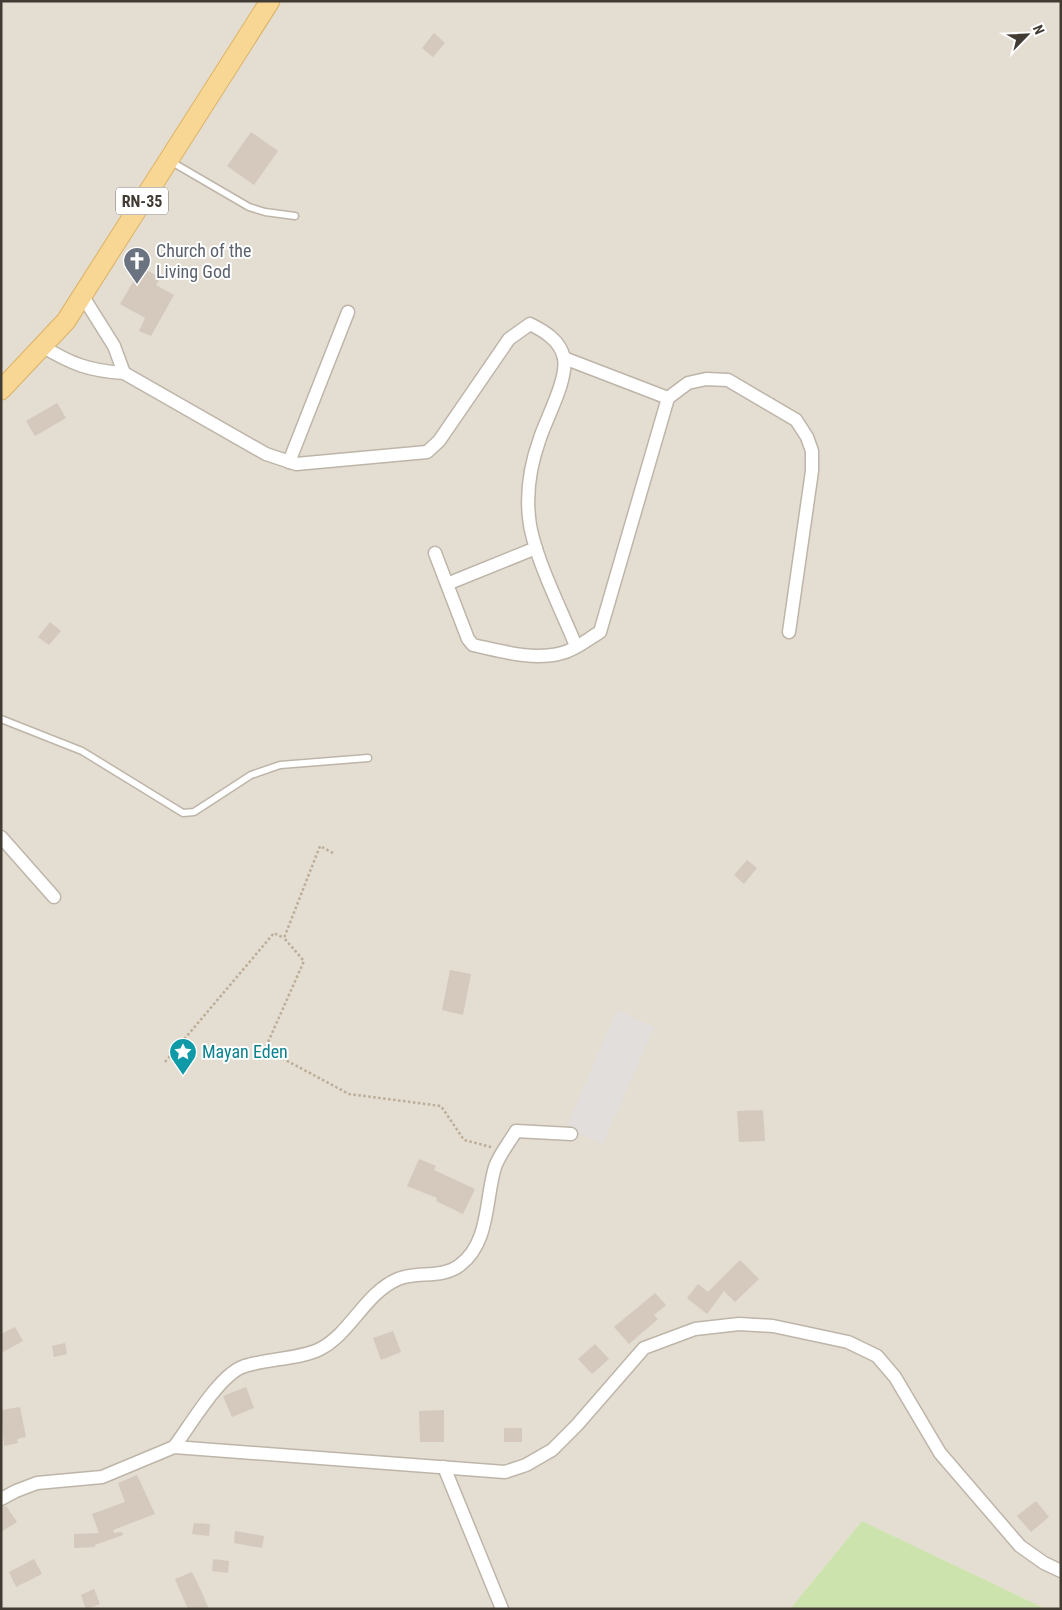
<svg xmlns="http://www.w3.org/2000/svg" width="1062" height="1610" font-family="'Roboto Condensed',sans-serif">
  <rect width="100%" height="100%" fill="#f0ebe3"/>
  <polygon fill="#e4ddd1" points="1,1 1061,1 1061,1609 1046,1609 862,1521 790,1609 1,1609"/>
  <polygon fill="#cde3ad" points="862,1521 1046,1609 790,1609"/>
  <polygon fill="#e1dedb" points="617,1010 654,1027 603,1144 566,1128"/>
  <g fill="#d4c9bc">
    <polygon points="434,33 445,43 433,57 422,48"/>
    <polygon points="251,132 278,151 254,185 227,166"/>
    <polygon points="142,267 160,278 156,285 174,295 151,336 139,331 145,318 120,304"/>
    <polygon points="57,403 66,418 35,436 26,421"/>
    <polygon points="50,622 61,631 49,645 38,637"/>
    <polygon points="747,860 757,868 744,884 734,875"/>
    <polygon points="450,970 471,974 463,1015 442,1010"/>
    <polygon points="763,1110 765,1141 739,1142 737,1111"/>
    <polygon points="419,1159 436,1166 434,1170 475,1189 463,1214 436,1201 437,1198 407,1186"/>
    <polygon points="740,1260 759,1279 735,1302 724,1291 707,1314 687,1298 698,1284 708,1292"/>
    <polygon points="655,1293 666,1305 654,1315 658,1319 629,1344 614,1327"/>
    <polygon points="15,1327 23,1341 1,1353 1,1334"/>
    <polygon points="393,1331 401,1352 381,1360 373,1338"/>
    <polygon points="65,1343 67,1354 54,1357 52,1346"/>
    <polygon points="595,1344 609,1359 592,1374 578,1359"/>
    <polygon points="246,1387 254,1408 232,1417 223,1396"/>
    <polygon points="20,1407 26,1437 17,1439 18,1443 4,1446 1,1410"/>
    <polygon points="444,1410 444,1442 420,1442 419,1411"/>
    <rect x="504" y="1428" width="18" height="14"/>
    <polygon points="137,1475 155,1514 113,1530 114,1533 122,1532 123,1535 95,1545 95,1547 74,1548 74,1534 99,1533 92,1514 125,1502 118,1483"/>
    <polygon points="1036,1501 1049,1517 1031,1532 1017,1516"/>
    <polygon points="6,1506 17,1522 1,1532 1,1507"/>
    <polygon points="194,1523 210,1524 209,1536 192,1534"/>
    <polygon points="235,1531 264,1536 262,1548 234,1543"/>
    <polygon points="34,1559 42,1574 16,1587 9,1572"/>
    <polygon points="213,1559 229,1561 228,1573 212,1571"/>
    <polygon points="192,1572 203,1595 209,1609 188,1609 175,1579"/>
    <polygon points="94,1589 100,1604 86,1609 81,1595"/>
  </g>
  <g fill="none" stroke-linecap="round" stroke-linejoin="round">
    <defs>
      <g id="service">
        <polyline points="170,161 249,207 265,212 295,216"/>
        <polyline points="1,719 82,751 183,813 194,812 251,775 280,765 368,758"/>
      </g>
      <g id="minor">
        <polyline points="82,295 114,346 124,373"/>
        <path d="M42,346C71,364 90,371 124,373L266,454L296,464L427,452L439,441L509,339L530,324C544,331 560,340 564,358C568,379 547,417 540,438C531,463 526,490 529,517C532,553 562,611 576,646"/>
        <polyline points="564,358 668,398"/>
        <polyline points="289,462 348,312"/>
        <path d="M435,553L468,639L473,645C501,651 533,661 562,653C575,650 588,639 600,632L668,398L688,383L706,379L728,380L796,420L807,437L812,451V471L789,632"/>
        <polyline points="447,584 536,548"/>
        <polyline points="1,837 54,897"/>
        <path d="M174,1447C190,1426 218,1377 242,1367C263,1359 301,1359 320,1349C351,1333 365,1293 398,1279C417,1271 442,1279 460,1265C490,1242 485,1200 495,1167C499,1155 509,1143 516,1131L571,1134"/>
        <polyline points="444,1467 502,1609"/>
        <polyline points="1,1499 16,1491 37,1483 102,1477 174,1447 505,1472 526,1465 552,1450 577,1425 644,1348 695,1329 739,1324 773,1326 848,1342 877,1356 895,1377 940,1453 1020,1546 1044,1563 1061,1571"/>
      </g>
      <polyline id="primary" points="1,390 66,321 270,1"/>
    </defs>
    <use href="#service" stroke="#beb5a9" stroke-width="9"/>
    <use href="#minor" stroke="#beb5a9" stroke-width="15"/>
    <use href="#primary" stroke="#dcb265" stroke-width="21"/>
    <g stroke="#bcad98" stroke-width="2.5" stroke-dasharray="2.5 2.5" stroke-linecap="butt">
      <polyline points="333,853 320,846 284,938 304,961 265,1049 349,1094 441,1106 464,1140 491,1147"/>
      <polyline points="165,1062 274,933 284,938"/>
    </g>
    <use href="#service" stroke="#fff" stroke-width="6"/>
    <use href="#minor" stroke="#fff" stroke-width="12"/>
    <use href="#primary" stroke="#f8d794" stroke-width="19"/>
  </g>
  <defs>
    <symbol id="church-pin" viewBox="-11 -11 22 30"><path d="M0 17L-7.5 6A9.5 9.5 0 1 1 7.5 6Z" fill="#6b7280" stroke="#fff"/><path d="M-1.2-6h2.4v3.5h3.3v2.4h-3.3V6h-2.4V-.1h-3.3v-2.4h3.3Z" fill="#fff"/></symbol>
    <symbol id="sight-pin" viewBox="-11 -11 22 30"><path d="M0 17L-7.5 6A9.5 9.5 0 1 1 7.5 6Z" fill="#0f9aa8" stroke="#fff"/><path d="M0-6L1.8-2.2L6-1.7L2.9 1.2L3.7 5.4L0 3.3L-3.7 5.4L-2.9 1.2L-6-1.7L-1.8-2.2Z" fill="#fff"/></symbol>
  </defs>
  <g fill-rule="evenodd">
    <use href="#church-pin" x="121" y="245" width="32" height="43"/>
    <use href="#sight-pin" x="167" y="1036" width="32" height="43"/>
  </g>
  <g text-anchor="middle" stroke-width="4" stroke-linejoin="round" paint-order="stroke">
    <rect fill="#fff" stroke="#7a7670" stroke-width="1" x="116" y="187.5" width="52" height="27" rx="4"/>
    <g font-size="16" font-weight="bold" fill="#413b33">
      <text x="142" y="207">RN-35</text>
    </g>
    <g font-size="18" fill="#5b616d" stroke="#fff" text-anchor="start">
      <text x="156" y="257">Church of the<tspan x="156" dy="21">Living God</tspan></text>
    </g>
    <g font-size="18" fill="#0d838f" stroke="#fff" text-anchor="start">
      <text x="202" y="1058">Mayan Eden</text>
    </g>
  </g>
  <rect width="1062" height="1610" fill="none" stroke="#413b33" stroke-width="5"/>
  <g transform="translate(1027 35) rotate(66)" stroke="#ffffff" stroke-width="4" paint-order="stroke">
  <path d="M0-4L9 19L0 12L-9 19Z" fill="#413b33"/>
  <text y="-8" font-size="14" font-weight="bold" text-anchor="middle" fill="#413b33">N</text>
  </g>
</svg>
